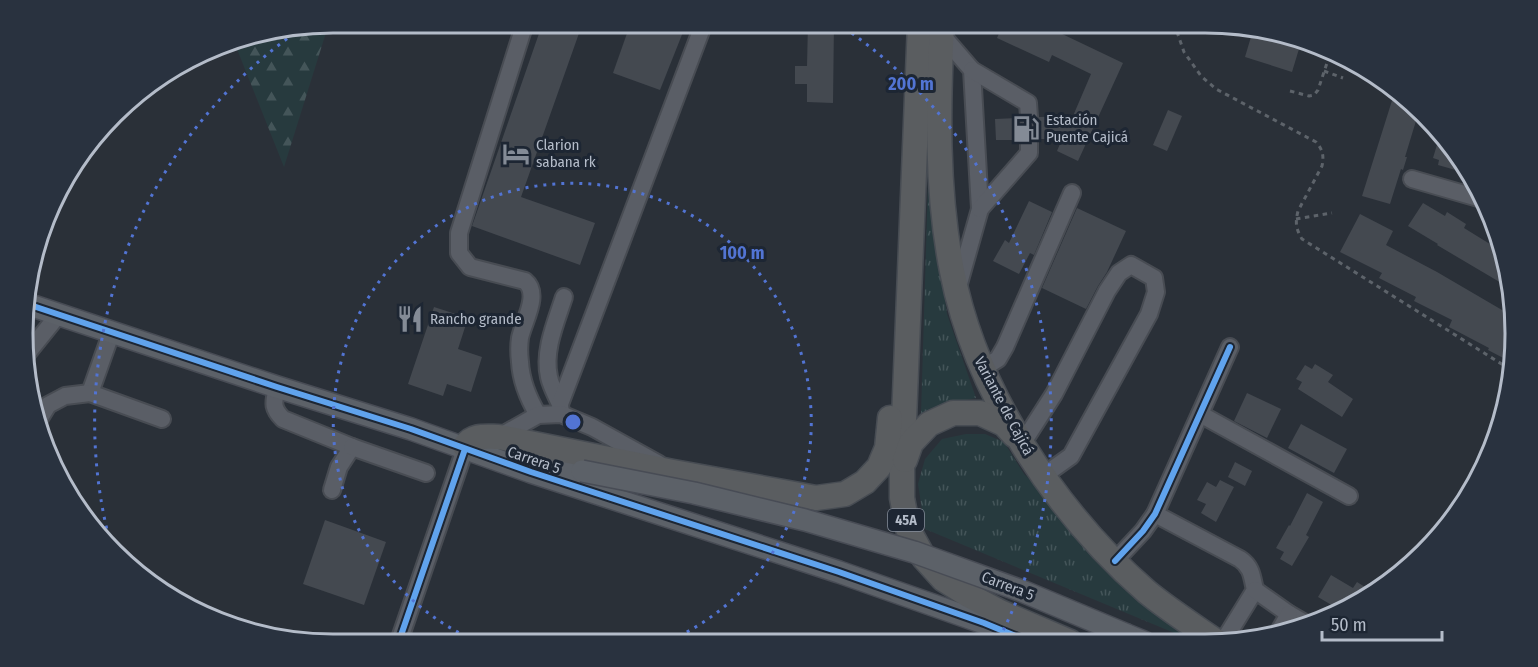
<svg xmlns="http://www.w3.org/2000/svg" width="1538" height="667" font-family="'Fira Sans Condensed',sans-serif">
  <defs>
    <pattern id="grass-tufts" width="24" height="20" patternUnits="userSpaceOnUse" patternTransform="scale(1.5)"><rect width="24" height="20" fill="#273a3e"/><path d="M3 7l-1-3M5 7V3M7 7l1-3M15 17l-1-3M17 17v-4M19 17l1-3" fill="none" stroke="#445559"/></pattern>
    <pattern id="forest-firs" width="22" height="20" patternUnits="userSpaceOnUse" patternTransform="scale(1.5)"><rect width="22" height="20" fill="#273a3e"/><path d="M5 1l3.5 6h-7zM16 11l3.5 6h-7z" fill="#445559"/></pattern>
  </defs>
  <rect width="100%" height="100%" fill="#2a3038"/>
  <g fill="url(#grass-tufts)">
    <polygon points="928,184 947,314 976,398 945,404 921,414"/>
    <polygon points="966,434 985,434 1004,442 1024,474 1196,642 925,529 918,484 925,459 942,439"/>
  </g>
  <polygon fill="url(#forest-firs)" points="329,23 284,167 233,39"/>
  <g fill="#444950">
    <polygon points="543,22 583,22 521,197 595,223 580,265 472,226"/>
    <polygon points="631,22 687,22 660,90 613,73"/>
    <polygon points="808,22 834,22 833,103 807,102 807,84 795,84 795,66 807,66"/>
    <polygon points="1004,22 1037,22 1123,63 1078,161 1057,151 1062,139 1039,139 1038,134 1035,131 1030,130 1023,131 1020,135 1019,140 996,140 995,119 1019,118 1021,123 1025,127 1029,127 1035,125 1038,122 1039,117 1073,116 1091,74 1052,55 1049,62 997,38"/>
    <polygon points="1253,30 1302,39 1292,72 1245,57"/>
    <polygon points="1395,91 1410,100 1419,111 1405,157 1407,157 1403,170 1401,169 1390,204 1362,196"/>
    <polygon points="1168,110 1182,116 1167,151 1153,145"/>
    <polygon points="1439,138 1444,144 1466,173 1438,165 1439,160 1433,158"/>
    <polygon points="1029,201 1052,212 1034,255 1030,253 1019,274 993,261 1005,240 1009,243"/>
    <polygon points="1423,203 1445,216 1447,212 1466,224 1464,228 1498,249 1508,287 1437,245 1438,244 1408,226"/>
    <polygon points="1077,208 1126,231 1107,272 1098,286 1086,309 1042,288"/>
    <polygon points="1360,214 1393,231 1386,245 1437,272 1514,317 1509,361 1488,350 1489,348 1449,327 1452,320 1414,301 1416,297 1379,278 1382,273 1340,252"/>
    <polygon points="434,307 468,318 458,349 482,357 471,392 447,384 443,396 408,384"/>
    <polygon points="1315,364 1333,375 1328,382 1353,399 1342,417 1298,389 1302,382 1296,379 1305,365 1312,369"/>
    <polygon points="1247,393 1281,409 1267,438 1234,421"/>
    <polygon points="1301,424 1347,449 1334,473 1288,448"/>
    <polygon points="1235,462 1252,471 1245,486 1228,477"/>
    <polygon points="1220,480 1234,487 1216,522 1201,513 1206,504 1197,500 1207,482 1216,487"/>
    <polygon points="1307,493 1323,502 1306,535 1309,537 1292,566 1280,559 1284,552 1276,548 1289,525 1290,526"/>
    <polygon points="325,520 386,542 364,605 303,584"/>
    <polygon points="1331,575 1353,588 1357,582 1373,592 1339,612 1340,610 1318,597"/>
  </g>
  <g fill="none" stroke-linecap="round" stroke-linejoin="round">
    <defs>
      <g id="minor">
        <path d="M525,23L459,233V253L470,267L525,281C541,294 523,322 520,338C519,345 519,354 520,362C521,381 528,398 538,415"/>
        <polyline points="941,34 972,70 980,209 958,287"/>
        <polyline points="972,70 1028,103 1029,117"/>
        <polyline points="1412,179 1485,200"/>
        <polyline points="980,209 1029,153 1029,140"/>
        <polyline points="112,331 90,393 162,419"/>
        <polyline points="26,355 59,314"/>
        <polyline points="982,369 998,359 1005,347 1072,193"/>
        <path d="M277,387C274,402 271,407 283,419L352,447L339,467L332,490"/>
        <path d="M560,404C556,395 551,386 549,377C543,351 556,322 564,297"/>
        <polyline points="561,414 560,404 704,23"/>
        <polyline points="1200,414 1349,496"/>
        <polyline points="40,418 48,405 65,396 90,393"/>
        <polyline points="499,437 538,415 561,414 592,427 659,464"/>
        <polyline points="1022,444 1054,394 1107,291 1119,273 1131,265 1154,278 1156,292 1149,314 1071,456 1043,476"/>
        <polyline points="352,447 426,473"/>
        <path d="M1155,514L1240,559C1252,567 1252,577 1255,590L1223,642"/>
        <polyline points="1115,561 1143,531 1155,514 1230,347"/>
        <polyline points="1255,590 1289,614 1308,625"/>
        <polyline points="1278,633 1289,614"/>
        <polyline points="398,644 465,449"/>
      </g>
      <g id="major">
        <polyline points="27,304 277,387 411,429 531,472 839,572 984,623 1030,642"/>
        <polyline points="536,461 582,471"/>
        <polyline points="1127,635 1144,642"/>
      </g>
      <g id="highway">
        <polyline points="920,23 902,469 902,498 908,529 924,558 943,579 970,596 1000,612 1070,642"/>
        <path d="M942,23C938,106 936,189 952,271C975,391 1056,513 1147,592C1169,610 1194,626 1217,642"/>
        <path d="M465,446C473,434 487,437 499,437L673,472L816,498L845,494L865,482L879,467L887,448L890,418"/>
        <polyline points="905,460 911,443 929,424 953,413 980,413 1004,424 1014,435"/>
      </g>
    </defs>
    <use href="#minor" stroke="#484c53" stroke-width="20"/>
    <use href="#major" stroke="#484c55" stroke-width="24"/>
    <use href="#highway" stroke="#474c53" stroke-width="27"/>
    <g stroke="#5d636a" stroke-width="3" stroke-dasharray="4.5 4.5" stroke-linecap="butt">
      <path d="M1175,23L1176,29L1184,52L1201,76L1216,89L1316,142C1323,150 1324,156 1322,166L1298,211C1295,223 1296,229 1302,239L1508,368"/>
      <path d="M1186,23C1203,32 1206,32 1224,26"/>
      <polyline points="1324,71 1343,78"/>
      <polyline points="1290,91 1309,96 1314,95 1318,90 1330,54"/>
      <polyline points="1296,219 1332,213"/>
    </g>
    <use href="#minor" stroke="#5a5e66" stroke-width="16"/>
    <use href="#major" stroke="#5c6168" stroke-width="21"/>
    <use href="#highway" stroke="#5a5d60" stroke-width="24"/>
    <defs>
      <polyline id="major-bridge" points="582,471 694,493 805,520 914,552 1022,591 1127,635"/>
    </defs>
    <use href="#major-bridge" stroke="#484c55" stroke-width="24" stroke-linecap="butt"/>
    <use href="#major-bridge" stroke="#5c6168" stroke-width="21"/>
    <defs>
      <g id="cycleway">
        <polyline points="27,304 277,387 411,429 531,472 839,572 984,623 1030,642"/>
        <polyline points="1115,561 1143,531 1155,514 1230,347"/>
        <polyline points="398,644 465,449"/>
      </g>
    </defs>
    <use href="#cycleway" stroke="#1d2633" stroke-width="10"/>
    <use href="#cycleway" stroke="#60a3ed" stroke-width="6"/>
  </g>
  <g fill="none" stroke="#5274d3" stroke-width="3" stroke-dasharray="3 6">
    <path d="M483 644A239 239 0 1 1 664 643"/>
    <path d="M111 546A478 478 0 0 1 302 28M837 23A478 478 0 0 1 999 639"/>
  </g>
  <defs>
    <symbol id="fuel-bare" viewBox="-9 -9 18 18"><path d="M-5.5-6h7V0h2V4h1.3V-2.5L3-4.5l.8-.8L6-3V5H2.5V1h-1V6h-7ZM-4.2-4.7v3.2H.2V-4.7Z" fill="#848b96" stroke="#1d2633" stroke-width="2.5" paint-order="stroke"/></symbol>
    <symbol id="hotel-bare" viewBox="-9 -9 18 18"><path d="M-6-4.5h1.5V1H6V5H4.5V3h-9V5H-6ZM-4 0a1.8 1.8 0 1 1 3.6 0ZM.5 0V-2.5h3Q6-2.5 6 0Z" fill="#848b96" stroke="#1d2633" stroke-width="2.5" paint-order="stroke"/></symbol>
    <symbol id="restaurant-bare" viewBox="-9 -9 18 18"><path d="M-5-6h1v4h1v-4h1v4h1v-4h1v5L-1.5 .5V6h-2V.5L-5-1ZM5-6V6H3V1.5H1.5Q1.5-4 5-6Z" fill="#848b96" stroke="#1d2633" stroke-width="2.5" paint-order="stroke"/></symbol>
  </defs>
  <g fill-rule="evenodd">
    <use href="#fuel-bare" x="1007" y="110" width="38" height="38"/>
    <use href="#hotel-bare" x="497" y="135" width="38" height="38"/>
    <use href="#restaurant-bare" x="391" y="300" width="38" height="38"/>
  </g>
  <g text-anchor="middle" stroke-width="6" stroke-linejoin="round" paint-order="stroke">
    <rect fill="#1d2633" stroke="#878f9c" stroke-width="1.5" x="888" y="509" width="36" height="22" rx="4.5"/>
    <g font-size="14" font-weight="bold" fill="#b4bcc9">
      <text x="906" y="525">45A</text>
    </g>
    <g font-size="15" fill="#b4bcc9" stroke="#1d2633" text-anchor="start">
      <text x="1046" y="125">Estación<tspan x="1046" dy="17">Puente Cajicá</tspan></text>
      <text x="536" y="150">Clarion<tspan x="536" dy="17">sabana rk</tspan></text>
      <text x="430" y="324">Rancho grande</text>
    </g>
    <g font-size="15" fill="#b4bcc9" stroke="#1d2633">
      <text transform="translate(1004 406) rotate(62)" y="5">Variante de Cajicá</text>
      <text transform="translate(534 460) rotate(19)" y="5">Carrera 5</text>
      <text transform="translate(1008 586) rotate(21)" y="5">Carrera 5</text>
    </g>
  </g>
  <path d="M0 0H1538V667H0ZM333 33H1205A300 300 0 0 1 1505 333V334A300 300 0 0 1 1205 634H333A300 300 0 0 1 33 334V333A300 300 0 0 1 333 33Z" fill="#29323f" fill-rule="evenodd"/>
  <path fill="none" stroke="#b4bcc9" stroke-width="3" d="M333 33H1205A300 300 0 0 1 1505 333V334A300 300 0 0 1 1205 634H333A300 300 0 0 1 33 334V333A300 300 0 0 1 333 33Z"/>
  <circle cx="573" cy="422" r="9" fill="#5274d3" stroke="#1d2633" stroke-width="3"/>
  <g font-size="18" text-anchor="middle" font-weight="bold" fill="#5274d3" stroke="#1d2633" stroke-width="6" stroke-linejoin="round" paint-order="stroke">
    <text x="911" y="90">200 m</text>
    <text x="742" y="259">100 m</text>
  </g>
  <path d="M1322 631v9h120v-9" fill="none" stroke="#b4bcc9" stroke-width="3"/>
  <text x="1331" y="631" font-size="18" fill="#b4bcc9" stroke="#1d2633" stroke-width="4.5" paint-order="stroke">50 m</text>
</svg>
